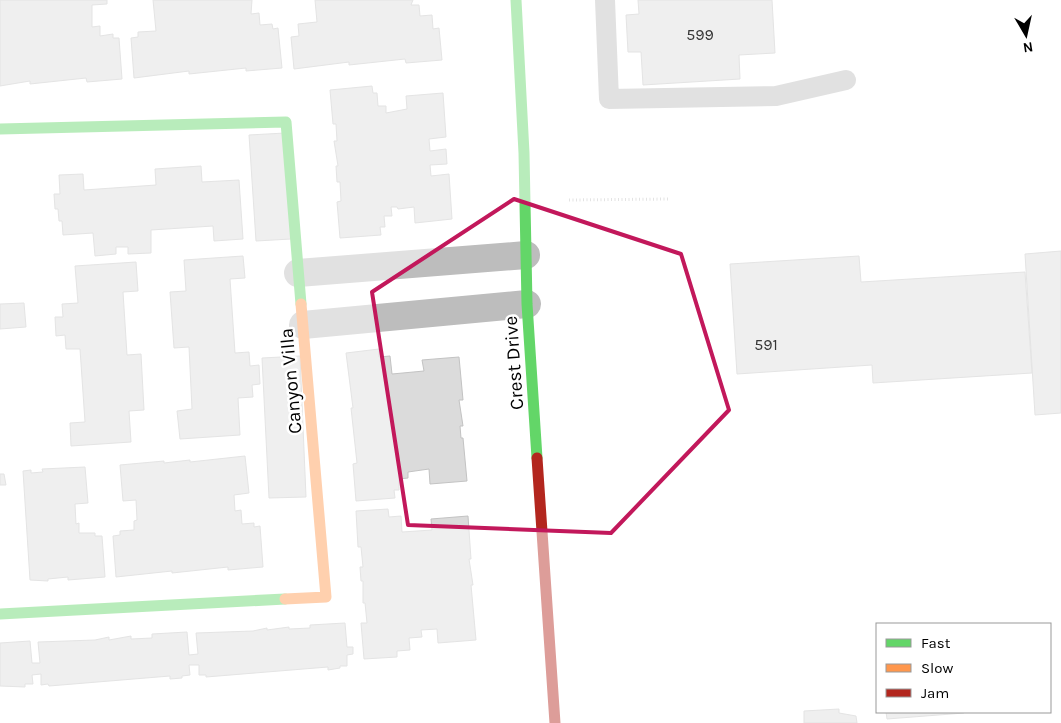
<svg xmlns="http://www.w3.org/2000/svg" width="1061" height="723" font-family="Karla,sans-serif">
  <rect width="100%" height="100%" fill="#fff"/>
  <g fill="#dbdbdb" stroke="#c3c3c3">
    <polygon points="0,0 107,0 107,4 92,5 92,27 100,26 100,36 113,34 113,38 119,38 122,79 87,82 86,78 30,84 30,81 0,86"/>
    <polygon points="153,0 252,0 251,14 259,13 260,25 272,24 273,29 278,28 282,68 246,71 246,68 189,74 189,71 134,78 131,38 138,37 138,32 156,31"/>
    <polygon points="315,0 413,0 411,5 419,5 420,16 432,15 433,29 439,28 442,60 406,63 405,59 349,65 349,62 294,69 291,37 299,36 298,24 317,22"/>
    <polygon points="638,0 772,0 775,53 739,55 740,79 643,85 641,52 628,52 626,15 639,14"/>
    <polygon points="372,86 373,93 377,93 378,106 386,106 386,113 407,109 406,96 443,93 446,137 429,139 430,151 446,149 447,164 430,165 431,176 449,174 452,219 415,223 414,207 398,209 397,207 391,207 392,216 384,216 385,227 380,227 381,235 340,238 337,202 341,201 340,182 337,182 336,166 338,166 334,141 337,141 336,124 333,124 330,90"/>
    <polygon points="285,133 291,239 256,241 249,135"/>
    <polygon points="201,166 202,182 239,180 243,239 214,241 213,226 151,230 151,253 128,254 128,247 116,247 116,254 95,256 93,233 63,235 62,221 59,221 58,209 55,209 54,194 60,194 59,175 83,174 84,190 156,185 155,169"/>
    <polygon points="1061,251 1061,413 1035,415 1025,254"/>
    <polygon points="243,256 245,278 230,279 235,353 249,352 250,366 259,365 260,384 252,385 253,397 238,398 240,435 180,439 177,411 192,409 189,347 174,348 170,292 186,291 184,260"/>
    <polygon points="859,256 861,282 1025,272 1032,373 873,383 872,365 737,374 730,264"/>
    <polygon points="136,262 138,291 123,292 127,355 141,354 144,410 129,411 131,442 71,446 70,423 85,422 80,349 66,349 65,335 56,336 55,317 63,317 62,304 78,303 75,266"/>
    <polygon points="24,303 26,327 0,329 0,304"/>
    <polygon points="379,349 379,357 390,356 392,374 424,371 422,360 459,357 463,400 459,400 463,426 460,426 461,438 463,438 467,481 430,484 429,469 408,472 408,478 399,479 399,490 394,490 395,498 356,501 353,464 357,463 351,408 353,408 346,353"/>
    <polygon points="300,356 306,497 269,498 262,358"/>
    <polygon points="245,456 249,493 234,495 235,511 241,510 242,524 254,523 254,527 260,526 263,567 228,570 228,567 172,573 172,571 116,577 113,536 120,535 120,531 134,530 134,521 137,520 136,500 123,501 120,465 164,461 164,463 190,460 190,462"/>
    <polygon points="85,467 88,503 75,504 76,524 79,523 79,533 95,533 95,536 102,536 105,577 68,580 68,577 48,579 48,581 30,580 23,471 31,470 31,473 43,472 42,469"/>
    <polygon points="0,474 4,474 6,485 0,485"/>
    <polygon points="388,509 389,517 401,516 402,532 432,530 431,519 468,516 471,559 469,559 473,585 471,585 476,640 438,643 437,629 421,630 422,637 409,638 410,650 397,651 397,657 364,659 361,623 367,623 365,603 363,603 363,581 361,581 360,567 363,567 361,547 358,547 356,511"/>
    <polygon points="345,623 347,647 353,647 353,654 347,655 347,666 340,666 340,668 328,670 328,667 206,677 206,675 199,675 199,665 189,665 190,675 182,676 182,678 170,679 170,676 49,686 48,684 41,685 41,674 32,675 33,684 25,684 25,687 0,686 0,643 30,641 32,663 40,663 38,642 95,640 109,637 109,640 131,636 131,639 152,638 152,634 187,632 189,655 198,654 196,633 253,631 267,628 267,630 289,627 289,629 310,628 310,625"/>
    <polygon points="839,709 839,713 856,716 857,723 804,723 804,711"/>
    <polygon points="886,712 964,712 964,713 887,719"/>
  </g>
  <g fill="none" stroke-linecap="round" stroke-linejoin="round">
    <polyline stroke="#c2c2c2" stroke-width="3" stroke-dasharray="1 2.5" stroke-linecap="butt" points="569,200 670,199"/>
    <polyline stroke="#bdbdbd" stroke-width="20" points="605,0 609,99 776,96 846,80"/>
    <g stroke="#bdbdbd" stroke-width="28">
      <polyline points="298,273 526,255"/>
      <polyline points="303,325 527,304"/>
    </g>
    <g stroke="#63d668" stroke-width="11">
      <polyline points="516,0 524,153 527,304 537,458"/>
      <polyline points="0,129 286,122 301,304"/>
      <polyline points="0,614 285,599"/>
    </g>
    <polyline stroke="#ff974d" stroke-width="11" points="285,599 326,597 301,304"/>
    <polyline stroke="#b3261e" stroke-width="11" points="537,458 555,723"/>
  </g>
  <path d="M0 0H1061V723H0ZM514,199L681,254L729,410L611,533L408,525L372,292Z" fill="#fff" fill-opacity=".55" fill-rule="evenodd"/>
  <path fill="none" stroke="#c2185b" stroke-width="4" stroke-linejoin="round" d="M514,199L681,254L729,410L611,533L408,525L372,292Z"/>
  <g text-anchor="middle" stroke-width="5" stroke-linejoin="round" paint-order="stroke">
    <g font-size="16" fill="#373737">
      <text x="700" y="40">599</text>
      <text x="766" y="350">591</text>
    </g>
    <g font-size="19" fill="#000" stroke="#fff">
      <text transform="translate(513 363) rotate(-94)" y="7">Crest Drive</text>
      <text transform="translate(290 381) rotate(-95)" y="7">Canyon Villa</text>
    </g>
  </g>
  <rect x="876" y="623" width="175" height="90" fill="#ffffff" stroke="#999999"/>
  <rect x="886" y="639" width="25" height="8" fill="#63d668" stroke="#999999"/>
  <text x="921" y="648" font-size="15" fill="#000000">Fast</text>
  <rect x="886" y="664" width="25" height="8" fill="#ff974d" stroke="#999999"/>
  <text x="921" y="673" font-size="15" fill="#000000">Slow</text>
  <rect x="886" y="689" width="25" height="8" fill="#b3261e" stroke="#999999"/>
  <text x="921" y="698" font-size="15" fill="#000000">Jam</text>
  <g transform="translate(1026 35) rotate(171)" stroke="#ffffff" stroke-width="4" paint-order="stroke">
  <path d="M0-4L9 19L0 12L-9 19Z" fill="#000000"/>
  <text y="-8" font-size="14" font-weight="bold" text-anchor="middle" fill="#000000">N</text>
  </g>
</svg>
